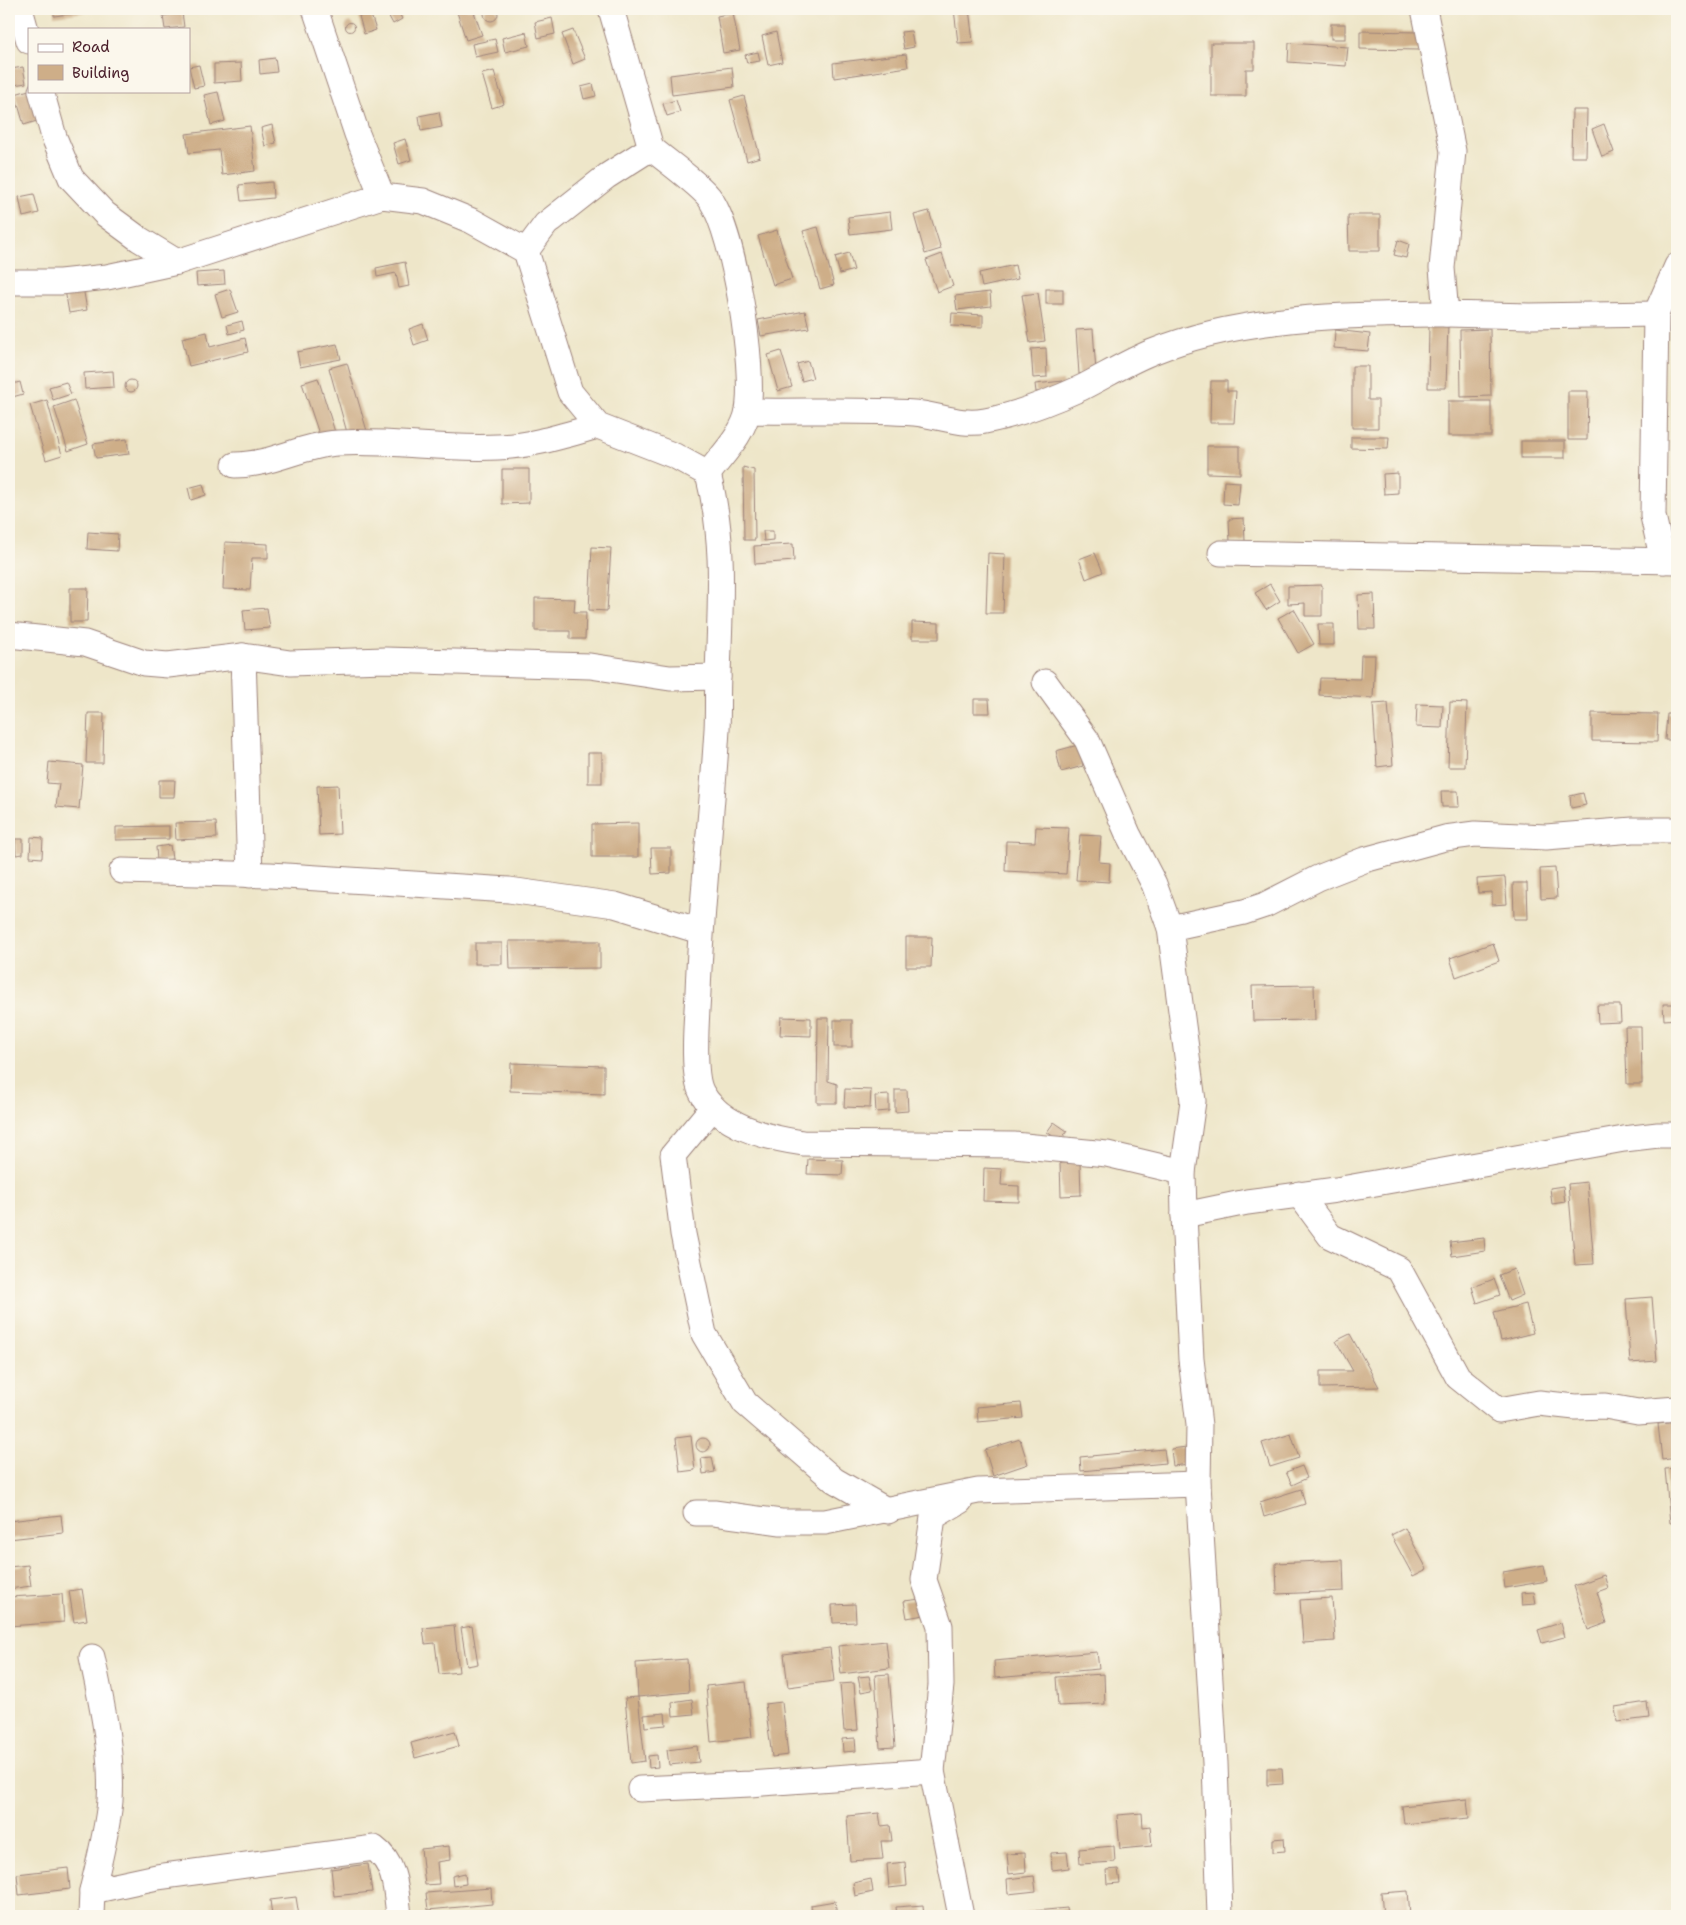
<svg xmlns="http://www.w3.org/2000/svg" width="1686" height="1925" font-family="'Shantell Sans',sans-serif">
  <rect width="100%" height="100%" fill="#fbf7ec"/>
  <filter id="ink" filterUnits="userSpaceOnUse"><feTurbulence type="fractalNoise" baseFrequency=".02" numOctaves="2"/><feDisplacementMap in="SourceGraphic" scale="10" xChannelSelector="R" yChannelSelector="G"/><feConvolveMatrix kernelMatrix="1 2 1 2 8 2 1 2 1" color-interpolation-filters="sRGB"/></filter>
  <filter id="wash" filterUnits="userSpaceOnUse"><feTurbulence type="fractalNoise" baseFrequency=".0096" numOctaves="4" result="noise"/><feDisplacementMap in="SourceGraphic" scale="20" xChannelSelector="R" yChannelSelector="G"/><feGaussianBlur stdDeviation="1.12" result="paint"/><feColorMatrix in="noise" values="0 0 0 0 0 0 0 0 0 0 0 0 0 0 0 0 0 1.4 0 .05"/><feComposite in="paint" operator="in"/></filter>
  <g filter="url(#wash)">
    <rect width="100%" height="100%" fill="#eee6c9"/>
    <g id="blocks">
      <g fill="#ceae88">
        <circle cx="491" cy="14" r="7"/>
        <polygon points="54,9 85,9 85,12 54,16"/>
        <polygon points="385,9 397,9 402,19 393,24"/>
        <polygon points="456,9 473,9 482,35 466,40"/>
        <polygon points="954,9 969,9 973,42 958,43"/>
        <polygon points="182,12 184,27 165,29 163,16"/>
        <polygon points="370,12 376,30 364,34 359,16"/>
        <polygon points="733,13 740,50 723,53 717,16"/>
        <polygon points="552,18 555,34 538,38 535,22"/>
        <circle cx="350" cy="27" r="4.5"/>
        <rect x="1331" y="24" width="14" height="15"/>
        <polygon points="573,30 585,59 573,64 562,34"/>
        <polygon points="911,31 914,47 904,49 901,32"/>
        <polygon points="1360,31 1420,32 1420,50 1360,49"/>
        <polygon points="526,32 529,46 505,52 502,38"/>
        <polygon points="776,32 782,62 768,65 762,36"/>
        <polygon points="495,39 498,52 475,57 472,44"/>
        <polygon points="1211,43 1254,43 1254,69 1246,69 1246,96 1211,96"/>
        <polygon points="1289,43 1348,47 1346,66 1288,62"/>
        <polygon points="758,52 760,61 747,63 745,55"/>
        <polygon points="906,54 908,67 834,78 833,63"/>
        <polygon points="275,58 277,72 260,74 259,60"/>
        <polygon points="241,63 242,81 214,83 214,64"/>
        <polygon points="199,65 204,86 194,88 189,67"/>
        <polygon points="23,67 26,83 14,85 11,69"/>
        <polygon points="732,67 734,87 672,95 670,75"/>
        <polygon points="494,71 504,104 492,108 482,74"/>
        <polygon points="593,84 596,96 584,99 581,87"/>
        <polygon points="29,90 32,91 40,120 24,125 15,94"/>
        <polygon points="218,92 225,121 211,125 204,95"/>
        <polygon points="744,96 760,157 747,161 730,100"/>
        <polygon points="676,100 680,112 667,116 663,104"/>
        <polygon points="1572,110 1587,110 1586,157 1571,157"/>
        <polygon points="439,112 442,127 421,131 419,116"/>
        <polygon points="1604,124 1614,152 1602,157 1592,129"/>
        <polygon points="272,125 276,143 265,146 261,128"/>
        <polygon points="250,126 255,171 222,175 219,150 189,153 186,134"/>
        <polygon points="405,139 411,160 399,164 393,143"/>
        <polygon points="272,182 273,198 241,201 239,185"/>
        <polygon points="34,194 39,213 23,217 19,197"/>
        <polygon points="929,211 941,249 925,254 914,215"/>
        <polygon points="890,212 892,229 850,234 848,217"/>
        <polygon points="1348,215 1380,215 1380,251 1349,251"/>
        <polygon points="818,227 834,285 820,289 803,231"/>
        <polygon points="777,230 792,279 773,285 758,236"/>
        <polygon points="1398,240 1409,244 1406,258 1394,255"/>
        <polygon points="849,253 854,270 840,274 835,257"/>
        <polygon points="942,254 953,286 937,292 926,260"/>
        <polygon points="405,262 409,286 399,288 396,273 377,277 376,268"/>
        <polygon points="1015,265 1018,279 982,287 979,273"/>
        <polygon points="224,271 225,284 197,286 196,273"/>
        <polygon points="83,287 87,310 69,313 65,290"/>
        <polygon points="230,289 238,312 222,317 215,294"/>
        <rect x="1046" y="289" width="17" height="15"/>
        <polygon points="990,292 991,306 957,310 955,296"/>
        <polygon points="1038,293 1045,341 1030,343 1022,295"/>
        <polygon points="805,311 809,328 761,336 758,320"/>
        <polygon points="952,313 983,315 983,327 951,326"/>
        <polygon points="242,321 244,330 229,334 227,325"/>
        <polygon points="423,324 428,340 414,345 409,329"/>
        <polygon points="1429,324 1448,324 1446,388 1428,388"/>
        <polygon points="1093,329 1096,372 1079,374 1076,330"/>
        <polygon points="1490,329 1491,396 1461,397 1460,330"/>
        <polygon points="1335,330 1370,334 1368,351 1334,348"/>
        <polygon points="207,332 210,347 245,338 248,352 189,366 182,338"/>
        <polygon points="337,344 341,359 300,367 297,352"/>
        <polygon points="1046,348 1047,377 1033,378 1031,349"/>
        <polygon points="781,351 792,387 778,391 768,355"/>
        <polygon points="808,361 813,378 802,381 797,364"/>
        <polygon points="347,363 367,431 348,436 329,368"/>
        <polygon points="1352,366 1368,366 1368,400 1378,400 1378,428 1352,428"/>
        <polygon points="113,371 114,387 85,389 84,373"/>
        <polygon points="318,378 335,432 320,437 302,383"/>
        <circle cx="131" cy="386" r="6"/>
        <polygon points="1063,381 1064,389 1036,392 1035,384"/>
        <polygon points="1211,381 1227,381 1227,391 1236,391 1234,423 1210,423"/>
        <polygon points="20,382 23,394 9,398 9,385"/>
        <polygon points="66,382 71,394 53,400 49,387"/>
        <polygon points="1568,391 1588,391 1587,440 1568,440"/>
        <polygon points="47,400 62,455 46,460 30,405"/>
        <polygon points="74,400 88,444 68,451 54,407"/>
        <rect x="1448" y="401" width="43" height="35"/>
        <polygon points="1351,437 1389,437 1388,449 1351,448"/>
        <polygon points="127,439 129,454 96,458 93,444"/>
        <rect x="1521" y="441" width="44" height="17"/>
        <polygon points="1207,446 1240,446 1240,474 1207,473"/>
        <polygon points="743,467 754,470 755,540 744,540"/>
        <polygon points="502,469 529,469 529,503 502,504"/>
        <polygon points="1398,473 1398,493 1384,494 1383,474"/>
        <polygon points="1224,481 1240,482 1238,505 1223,504"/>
        <polygon points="203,484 206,495 191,500 188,488"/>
        <polygon points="1244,518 1245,541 1230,542 1229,519"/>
        <polygon points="763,531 773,531 773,540 764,541"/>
        <polygon points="88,532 118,534 117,551 87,549"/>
        <polygon points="225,542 268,544 268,558 252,558 250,590 223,589"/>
        <polygon points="793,544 794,561 755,564 754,546"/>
        <polygon points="592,547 611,548 607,611 589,610"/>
        <polygon points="988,553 1005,554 1003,613 986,613"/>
        <polygon points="1095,553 1103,572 1086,579 1079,559"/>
        <polygon points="1270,584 1280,601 1266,610 1255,593"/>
        <polygon points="1322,585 1322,616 1305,616 1305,603 1288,604 1288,586"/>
        <polygon points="70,588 88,588 87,622 70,622"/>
        <polygon points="1374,594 1375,629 1359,629 1358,595"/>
        <polygon points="535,598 575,599 574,612 586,612 585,639 570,639 570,631 535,631"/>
        <polygon points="267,608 270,628 245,630 243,610"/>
        <polygon points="1294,609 1314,644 1298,653 1278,618"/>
        <polygon points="912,622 939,623 939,639 912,639"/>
        <polygon points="1318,624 1334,624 1334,645 1319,645"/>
        <polygon points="1361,655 1375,655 1373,698 1319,695 1320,678 1360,679"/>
        <polygon points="974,699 989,699 990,713 974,713"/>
        <polygon points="1450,702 1467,703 1465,767 1448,767"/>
        <polygon points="1388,703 1393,765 1377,767 1373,704"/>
        <polygon points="1417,704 1443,705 1442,728 1416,727"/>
        <polygon points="88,713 104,713 103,763 86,763"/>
        <polygon points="1592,713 1658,714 1657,742 1592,741"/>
        <polygon points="1667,714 1677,714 1677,740 1665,740"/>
        <polygon points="1078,745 1083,766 1061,772 1056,751"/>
        <rect x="588" y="753" width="14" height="30"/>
        <polygon points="49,762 83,765 79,809 56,807 59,784 47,783"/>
        <polygon points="159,780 175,780 174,797 159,797"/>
        <polygon points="338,785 340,834 319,835 317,786"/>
        <polygon points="1441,791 1458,791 1459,807 1442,807"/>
        <polygon points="1583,793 1586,805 1571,808 1570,796"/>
        <polygon points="216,822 217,838 176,840 175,823"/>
        <polygon points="638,823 638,857 592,857 592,824"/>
        <polygon points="169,826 169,839 116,840 116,827"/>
        <polygon points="1036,827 1069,828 1066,874 1005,871 1006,841 1035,842"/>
        <polygon points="1080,835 1101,836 1099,862 1110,863 1109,882 1076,880"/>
        <polygon points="31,837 43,838 42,858 30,857"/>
        <polygon points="15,839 23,839 23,854 16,855"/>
        <polygon points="170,845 172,859 157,861 156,847"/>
        <polygon points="651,848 671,848 671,873 652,874"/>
        <polygon points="1555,868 1557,898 1541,899 1540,869"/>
        <polygon points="1505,877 1507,904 1492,905 1492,892 1478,893 1477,879"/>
        <polygon points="1513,883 1527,883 1528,919 1514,919"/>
        <polygon points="906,937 932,937 931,967 906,967"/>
        <polygon points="509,941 600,941 600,968 510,969"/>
        <rect x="475" y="943" width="27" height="21"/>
        <polygon points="1493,943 1499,961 1456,977 1450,958"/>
        <polygon points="1314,985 1315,1020 1253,1021 1252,986"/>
        <polygon points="1663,1004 1677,1004 1677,1019 1664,1020"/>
        <polygon points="1597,1005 1620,1005 1621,1022 1598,1023"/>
        <polygon points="781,1017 811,1018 811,1036 780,1035"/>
        <polygon points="818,1018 829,1018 828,1081 837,1084 837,1103 817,1103"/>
        <rect x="834" y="1020" width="18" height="27"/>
        <polygon points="1625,1027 1641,1027 1642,1084 1627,1084"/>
        <polygon points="511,1063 604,1066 604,1094 510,1091"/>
        <polygon points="845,1089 871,1090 870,1108 844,1107"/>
        <polygon points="895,1090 907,1090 908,1111 895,1112"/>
        <polygon points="889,1095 889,1111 876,1112 875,1096"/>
        <polygon points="1054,1122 1067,1131 1060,1141 1047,1132"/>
        <polygon points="808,1159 843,1160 842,1175 807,1174"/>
        <polygon points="1060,1163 1080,1163 1081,1195 1061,1196"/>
        <polygon points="984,1168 1002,1169 1001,1185 1019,1186 1019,1202 983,1201"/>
        <polygon points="1587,1182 1594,1264 1575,1265 1568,1184"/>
        <polygon points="1563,1186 1565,1202 1552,1204 1550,1188"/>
        <polygon points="1484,1238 1485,1251 1452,1256 1450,1242"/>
        <polygon points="1514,1269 1523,1295 1509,1301 1499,1275"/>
        <polygon points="1494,1279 1500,1295 1477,1303 1472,1287"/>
        <polygon points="1652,1297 1657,1361 1630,1363 1626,1299"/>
        <polygon points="1526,1304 1533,1333 1501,1341 1494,1312"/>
        <polygon points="1350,1334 1379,1387 1320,1388 1320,1371 1353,1371 1336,1341"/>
        <polygon points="1021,1403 1023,1418 978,1422 977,1407"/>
        <polygon points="1677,1422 1677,1458 1662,1460 1658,1424"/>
        <polygon points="1291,1434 1299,1458 1270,1467 1262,1443"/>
        <polygon points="691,1436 695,1470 680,1472 676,1438"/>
        <circle cx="703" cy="1445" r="7"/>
        <polygon points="1020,1439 1028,1464 993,1476 985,1450"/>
        <polygon points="1194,1446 1197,1463 1173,1466 1171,1449"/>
        <polygon points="1164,1449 1166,1463 1081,1471 1080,1457"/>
        <polygon points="712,1457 715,1472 703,1474 701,1458"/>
        <polygon points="1302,1466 1307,1478 1292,1485 1286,1472"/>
        <polygon points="1677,1468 1677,1522 1670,1523 1665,1469"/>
        <polygon points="1301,1489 1305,1504 1264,1517 1260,1502"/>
        <polygon points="61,1515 63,1533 9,1539 9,1521"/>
        <polygon points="1405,1528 1427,1569 1413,1576 1391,1535"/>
        <polygon points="1343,1560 1344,1591 1277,1594 1276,1563"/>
        <polygon points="28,1565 31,1586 9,1589 9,1567"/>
        <polygon points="1544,1565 1547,1581 1505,1588 1503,1572"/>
        <polygon points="1604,1575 1608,1588 1597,1592 1607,1623 1588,1630 1574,1586"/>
        <polygon points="82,1589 87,1620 74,1622 69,1591"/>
        <polygon points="1534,1592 1536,1604 1522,1605 1521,1593"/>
        <polygon points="62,1594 64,1622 9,1626 10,1597"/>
        <polygon points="1332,1598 1335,1641 1303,1643 1300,1600"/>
        <polygon points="921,1599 924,1615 907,1618 904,1601"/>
        <polygon points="855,1604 856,1622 833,1623 832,1605"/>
        <polygon points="1560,1623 1564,1637 1542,1643 1538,1630"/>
        <polygon points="454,1625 459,1672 439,1674 435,1643 425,1644 423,1628"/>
        <polygon points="472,1626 478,1664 467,1666 461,1628"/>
        <polygon points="886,1641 889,1668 841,1674 838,1646"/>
        <polygon points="830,1648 834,1681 788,1687 784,1654"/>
        <polygon points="1097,1652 1099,1669 995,1678 994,1661"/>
        <polygon points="687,1659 689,1692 638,1697 636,1663"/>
        <polygon points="889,1674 895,1747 880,1748 875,1675"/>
        <polygon points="1104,1674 1105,1704 1058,1706 1056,1677"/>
        <polygon points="869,1676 872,1690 861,1692 858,1677"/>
        <polygon points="746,1682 752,1737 711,1742 706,1686"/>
        <polygon points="854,1683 858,1730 844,1731 840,1684"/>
        <polygon points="638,1697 645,1761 631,1763 625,1698"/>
        <polygon points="692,1699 694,1714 673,1716 672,1702"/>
        <polygon points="782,1702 788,1755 772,1757 765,1704"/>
        <polygon points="1647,1702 1649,1718 1617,1722 1615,1707"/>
        <polygon points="665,1713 666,1725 645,1727 644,1715"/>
        <polygon points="455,1731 459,1746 415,1758 411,1743"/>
        <polygon points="855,1738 856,1751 843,1752 842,1739"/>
        <polygon points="697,1746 699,1762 669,1765 667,1750"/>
        <polygon points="657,1755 658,1767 649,1768 648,1756"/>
        <polygon points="1267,1768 1282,1768 1283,1784 1267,1785"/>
        <polygon points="1467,1799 1469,1818 1404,1824 1402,1806"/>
        <polygon points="879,1813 881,1826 890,1825 892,1841 881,1841 883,1859 850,1861 847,1816"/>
        <polygon points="1142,1813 1143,1827 1150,1826 1152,1846 1120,1849 1117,1815"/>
        <polygon points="1284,1838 1285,1851 1273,1852 1273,1839"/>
        <polygon points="449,1846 450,1860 437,1862 439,1884 425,1885 421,1849"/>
        <polygon points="1114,1846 1115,1862 1080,1864 1079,1849"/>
        <polygon points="1067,1852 1069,1868 1052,1870 1051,1853"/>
        <polygon points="1025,1853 1026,1872 1009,1874 1007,1854"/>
        <polygon points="905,1862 907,1886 889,1888 887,1864"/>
        <polygon points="368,1864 372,1892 334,1896 331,1869"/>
        <polygon points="68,1868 70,1889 19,1895 17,1874"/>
        <polygon points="1118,1869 1120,1883 1107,1884 1106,1870"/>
        <polygon points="465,1873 466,1884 453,1886 452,1876"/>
        <polygon points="1034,1876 1036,1891 1008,1894 1007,1879"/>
        <polygon points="871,1879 873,1892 855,1896 853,1883"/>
        <polygon points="491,1888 492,1904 428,1910 426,1893"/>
        <polygon points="1408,1891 1410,1916 1383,1916 1381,1893"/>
        <polygon points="296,1897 299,1916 272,1916 270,1900"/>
        <polygon points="835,1901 837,1916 812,1916 811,1905"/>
        <polygon points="923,1905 924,1916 897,1916 896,1907"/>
        <polygon points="1067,1908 1068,1916 1026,1916 1025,1912"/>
      </g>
    </g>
  </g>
  <g filter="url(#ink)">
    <use href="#blocks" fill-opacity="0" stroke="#9c827a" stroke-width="1"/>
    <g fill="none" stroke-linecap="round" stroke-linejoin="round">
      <defs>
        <g id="minor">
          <polyline points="20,9 29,41"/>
          <polyline points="315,9 357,134 382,196"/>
          <polyline points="1424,9 1453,151 1442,268 1446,314 1530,316 1656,314"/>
          <path d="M41,91L54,137L71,178L105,214L139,239L177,262L382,196L423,201L472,221L526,251L570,392L598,426L675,456L708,474C726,543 720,605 718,676C717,693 718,711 717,729C712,816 701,904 698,992C697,1015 691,1074 702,1093C721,1127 768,1138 803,1143L1014,1145L1107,1154L1183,1172"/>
          <path d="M651,148C665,160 703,187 711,200C735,237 755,366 748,410C744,434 721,456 708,474"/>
          <polyline points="526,251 546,224 607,176 651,148 611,9"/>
          <polyline points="9,282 60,282 107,277 177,262"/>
          <path d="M748,411C803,412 859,409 914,413C938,415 961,426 985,421C1018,415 1050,402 1081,388C1105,376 1127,362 1152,352C1243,315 1348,315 1446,314"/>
          <path d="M235,465C272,465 302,445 338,443C391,440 445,450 498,447C532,446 565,435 598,426"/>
          <polyline points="1221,553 1677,561"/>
          <polyline points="1663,561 1653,516 1656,314 1677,266"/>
          <polyline points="9,635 85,643 144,663 168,665 243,656 290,663 385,660 590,666 670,678 718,677"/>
          <polyline points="243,656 250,875"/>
          <polyline points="1045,682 1087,740 1128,834 1154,884 1170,928 1193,1101 1183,1172 1184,1215 1191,1359 1199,1425 1198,1484 1215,1763 1220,1916"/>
          <polyline points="122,871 270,875 509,890 615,905 700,931"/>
          <polyline points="1170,928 1244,912 1265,905 1318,878 1364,860 1445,838 1475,834 1546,837 1633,830 1677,830"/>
          <polyline points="713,1107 673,1155 683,1234 704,1334 745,1403 834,1480 888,1511"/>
          <polyline points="1299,1194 1330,1236 1399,1269 1458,1377 1499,1410 1539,1403 1575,1407 1605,1406 1638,1412 1677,1409"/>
          <polyline points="1184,1215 1247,1202 1336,1190 1624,1139 1658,1135 1677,1135"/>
          <polyline points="960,1501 933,1517 924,1580 940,1626 941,1685 932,1771 961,1916"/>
          <polyline points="696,1513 714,1513 781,1522 825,1522 978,1491 1198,1484"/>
          <path d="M92,1657C102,1704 113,1754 110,1801C107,1832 99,1862 92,1891L157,1877L374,1848C396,1864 396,1890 399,1916"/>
          <polyline points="640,1789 750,1784 932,1771"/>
          <polyline points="91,1916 92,1891"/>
        </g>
      </defs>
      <use href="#minor" stroke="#9c827a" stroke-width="27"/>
      <use href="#minor" stroke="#fff" stroke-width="25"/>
    </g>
  </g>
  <rect width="1686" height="1925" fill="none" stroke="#fbf7ec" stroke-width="30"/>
  <rect x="28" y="28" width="162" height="65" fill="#fbf7ec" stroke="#b4a19f"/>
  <rect x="38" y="44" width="25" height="8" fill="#ffffff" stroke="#b4a19f"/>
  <text x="72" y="52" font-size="15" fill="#4a1f2b">Road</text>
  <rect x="38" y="65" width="25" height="15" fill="#ceae88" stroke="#b4a19f"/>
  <text x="72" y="78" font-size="15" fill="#4a1f2b">Building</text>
</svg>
